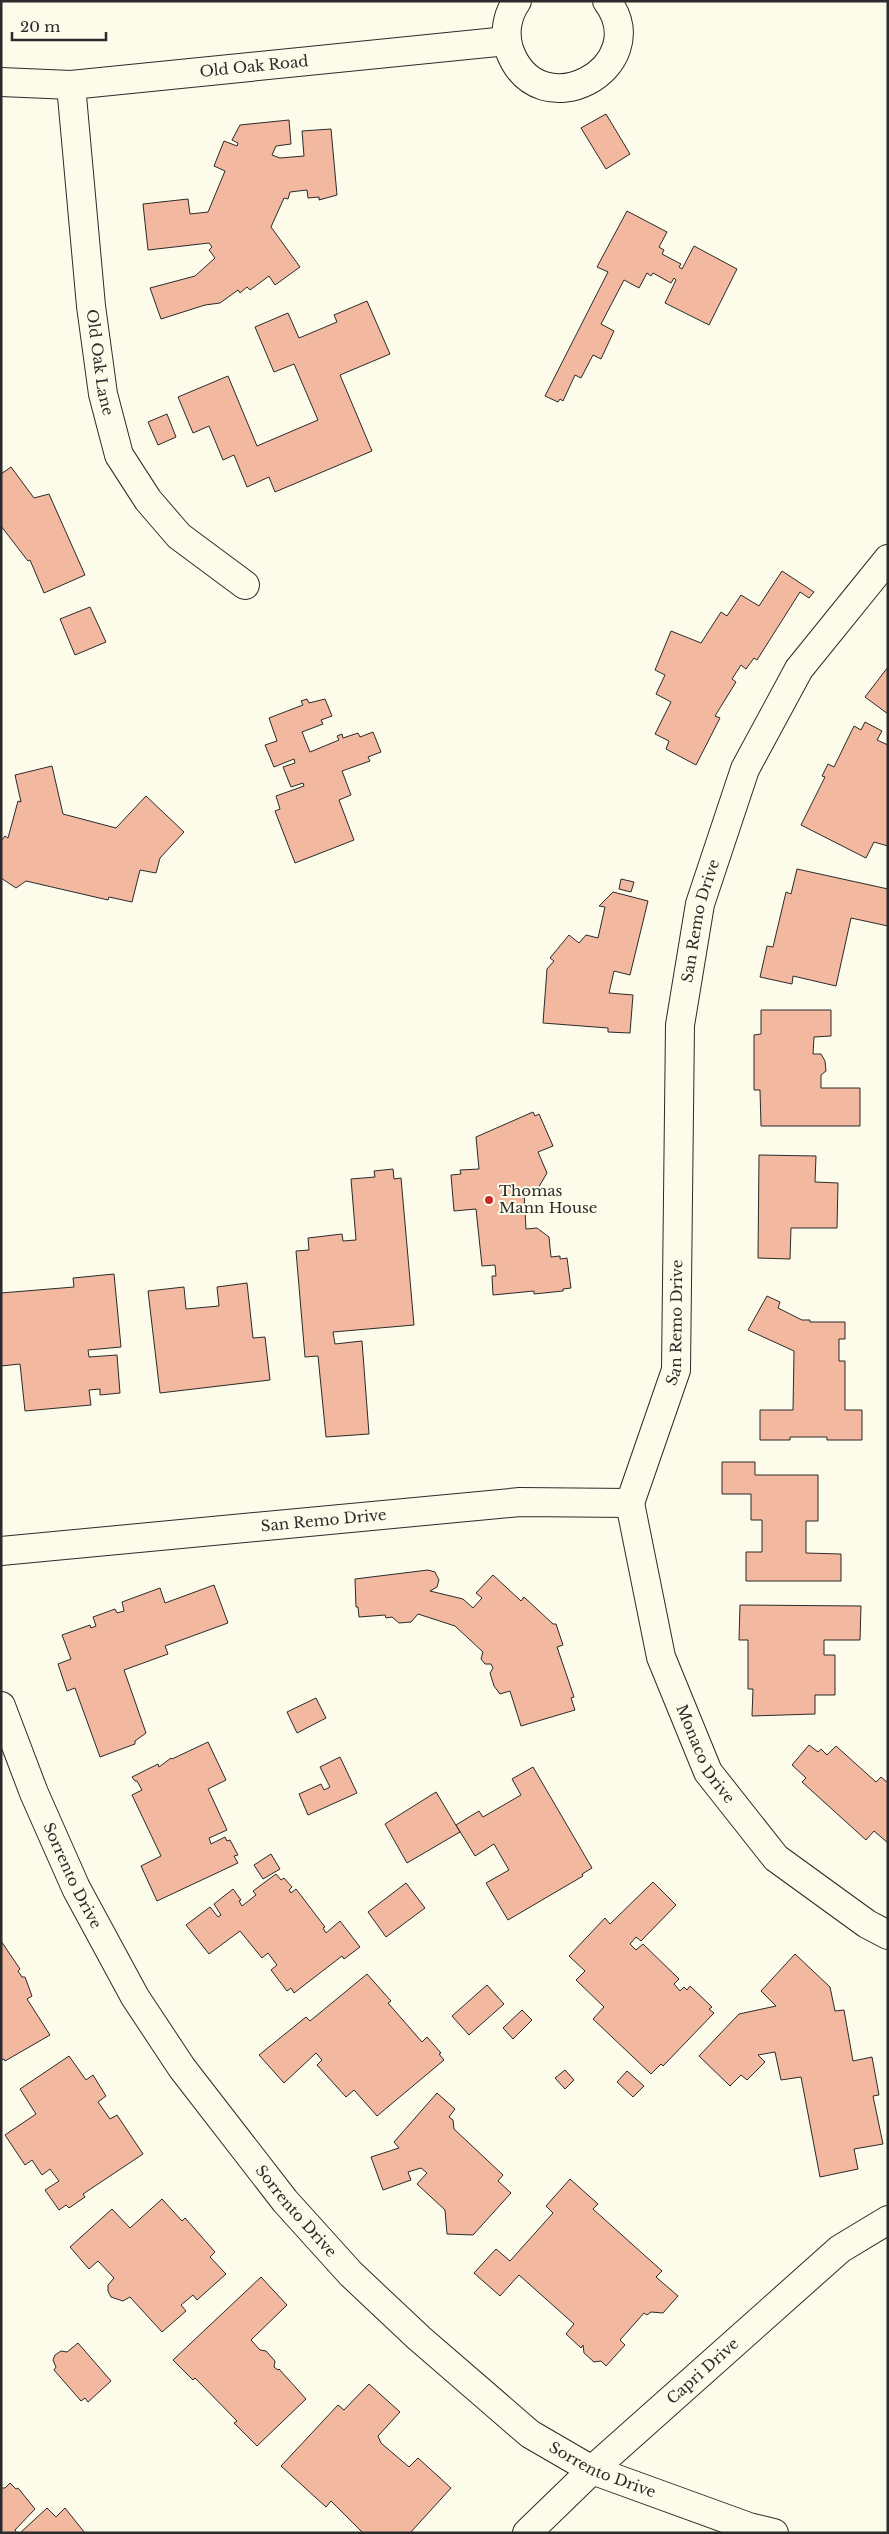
<svg xmlns="http://www.w3.org/2000/svg" width="889" height="2534" font-family="'Libre Baskerville',serif">
  <rect width="100%" height="100%" fill="#fdfbea"/>
  <g fill="#f2b8a0" stroke="#2b2b2b">
    <polygon points="606,114 630,154 606,169 581,128"/>
    <polygon points="289,120 291,144 276,146 272,155 280,158 304,156 302,131 331,129 337,195 319,200 319,197 308,198 307,190 290,192 288,199 284,198 271,227 300,267 275,285 269,276 250,290 247,287 240,293 238,290 220,303 205,305 161,319 150,288 195,276 215,258 209,250 212,247 209,243 148,250 143,204 188,199 190,214 208,212 225,171 214,166 224,141 237,146 238,143 232,140 240,125"/>
    <polygon points="627,211 667,232 659,247 664,250 662,254 681,264 679,267 682,269 694,246 737,269 709,325 665,303 676,280 674,278 671,283 653,273 651,276 647,273 639,288 624,280 601,324 614,331 601,359 593,355 581,378 575,375 563,401 560,399 558,402 545,396 608,272 597,267"/>
    <polygon points="367,301 390,354 340,375 372,451 275,492 269,477 247,487 234,455 223,460 209,426 193,433 178,397 228,376 257,446 318,420 294,364 274,372 255,327 288,313 299,338 337,322 334,315"/>
    <polygon points="167,414 176,437 158,445 148,422"/>
    <polygon points="11,467 34,498 49,494 85,575 44,593 30,560 28,561 1,526 1,474"/>
    <polygon points="782,571 814,592 809,598 800,592 757,660 754,658 746,669 741,665 732,679 736,682 715,716 720,718 696,765 666,749 669,741 655,734 671,702 656,694 665,675 655,670 671,631 701,643 721,612 727,616 741,595 759,606"/>
    <polygon points="90,607 106,642 75,655 60,619"/>
    <polygon points="888,667 888,714 865,697"/>
    <polygon points="307,699 309,703 325,699 332,716 321,720 323,724 302,732 310,752 339,740 337,736 342,734 343,738 358,733 360,737 373,732 381,752 368,757 370,761 342,771 351,795 339,800 354,840 295,863 275,811 280,809 276,796 304,786 303,783 291,787 283,767 295,763 294,759 274,767 265,745 277,741 269,718 303,705 301,701"/>
    <polygon points="865,722 882,731 877,740 888,745 888,846 874,842 866,858 801,825 825,777 822,776 828,764 834,767 854,726 861,730"/>
    <polygon points="52,766 63,814 116,828 146,796 184,832 160,858 156,873 140,870 132,902 109,897 108,900 26,881 16,888 1,878 1,841 5,836 8,838 18,801 21,802 15,775"/>
    <polygon points="797,869 888,889 888,926 851,918 836,986 793,976 792,984 760,977 767,946 773,947 786,892 791,894"/>
    <polygon points="621,879 634,882 631,892 619,889"/>
    <polygon points="613,892 648,901 630,975 614,971 609,993 633,995 630,1033 608,1032 608,1028 543,1023 547,969 554,961 550,958 569,935 579,943 586,935 598,938 605,907 599,906"/>
    <polygon points="761,1010 831,1010 831,1036 814,1037 813,1054 821,1054 825,1061 826,1071 821,1075 821,1088 860,1088 860,1126 761,1126 760,1090 754,1090 754,1035 761,1034"/>
    <polygon points="533,1112 535,1116 539,1114 553,1146 538,1152 547,1173 537,1190 524,1192 526,1229 537,1228 549,1237 551,1257 560,1256 560,1259 567,1258 571,1288 563,1289 563,1291 534,1294 534,1291 493,1295 492,1276 496,1276 495,1265 482,1266 476,1209 454,1211 451,1175 461,1174 460,1170 479,1169 476,1137"/>
    <polygon points="759,1155 816,1156 815,1182 838,1183 837,1228 791,1228 790,1259 758,1258"/>
    <polygon points="393,1169 394,1179 401,1178 414,1325 333,1332 335,1344 362,1341 369,1434 326,1437 318,1356 305,1357 296,1251 309,1250 308,1238 342,1234 343,1241 356,1240 351,1179 375,1177 374,1171"/>
    <polygon points="114,1274 121,1347 88,1350 89,1357 117,1355 120,1393 100,1395 100,1389 89,1390 91,1405 25,1411 20,1364 1,1366 1,1293 74,1287 73,1278"/>
    <polygon points="247,1283 253,1338 265,1337 270,1380 160,1393 148,1291 184,1287 186,1309 219,1306 217,1287"/>
    <polygon points="767,1296 780,1302 778,1308 802,1320 810,1320 810,1322 845,1322 845,1339 839,1339 839,1361 845,1361 845,1410 862,1410 862,1440 827,1440 827,1437 790,1437 790,1440 760,1440 760,1410 793,1410 794,1351 748,1330"/>
    <polygon points="722,1462 755,1462 755,1475 818,1475 818,1521 806,1521 806,1553 841,1554 841,1581 746,1581 746,1552 762,1552 762,1520 751,1520 751,1494 722,1494"/>
    <polygon points="428,1570 435,1572 439,1580 437,1587 430,1591 463,1599 473,1608 482,1598 476,1593 493,1575 521,1601 524,1597 553,1624 556,1624 563,1645 557,1647 574,1697 571,1698 575,1710 521,1726 510,1691 500,1694 494,1686 490,1673 493,1668 491,1664 485,1664 481,1659 483,1652 455,1626 418,1614 411,1622 399,1623 392,1617 386,1618 385,1615 359,1617 358,1607 356,1607 355,1579"/>
    <polygon points="214,1585 228,1623 165,1646 168,1654 124,1670 146,1733 135,1741 135,1744 100,1757 75,1688 67,1691 58,1664 71,1659 62,1635 90,1625 91,1628 96,1626 93,1617 115,1609 117,1613 124,1611 122,1602 160,1588 165,1603"/>
    <polygon points="740,1605 861,1606 860,1640 824,1640 824,1655 835,1655 835,1695 815,1695 815,1714 752,1716 753,1689 748,1689 748,1640 739,1640"/>
    <polygon points="316,1698 326,1718 297,1733 287,1712"/>
    <polygon points="208,1742 226,1780 208,1789 227,1830 209,1838 211,1844 225,1837 227,1841 230,1840 238,1855 234,1856 238,1863 157,1901 141,1866 161,1856 132,1795 142,1790 137,1781 135,1781 132,1777 158,1764 159,1767 171,1758 172,1759"/>
    <polygon points="809,1745 818,1752 821,1749 827,1755 836,1746 876,1782 881,1777 888,1783 888,1843 874,1831 866,1840 802,1782 806,1778 792,1765"/>
    <polygon points="340,1757 357,1793 308,1815 299,1794 321,1784 324,1790 330,1787 320,1767"/>
    <polygon points="533,1767 592,1868 582,1874 583,1876 508,1920 486,1883 509,1870 494,1844 475,1856 456,1825 479,1811 483,1817 521,1795 512,1779"/>
    <polygon points="436,1792 460,1832 407,1863 385,1824"/>
    <polygon points="271,1854 280,1869 263,1879 254,1865"/>
    <polygon points="276,1874 281,1880 284,1878 292,1887 289,1890 291,1893 296,1889 325,1927 323,1928 326,1933 340,1921 360,1947 344,1959 342,1956 294,1993 291,1988 287,1991 271,1970 277,1965 268,1953 262,1958 240,1931 209,1954 186,1925 210,1907 218,1917 221,1915 214,1904 233,1889 241,1900 239,1901 242,1906 256,1895 253,1891"/>
    <polygon points="653,1882 676,1905 641,1941 636,1937 630,1944 636,1950 643,1944 679,1979 674,1984 680,1991 684,1987 687,1990 690,1986 712,2007 709,2009 714,2013 663,2066 661,2064 651,2074 593,2019 604,2007 576,1980 585,1971 569,1956 605,1918 610,1924"/>
    <polygon points="406,1883 425,1908 386,1937 368,1912"/>
    <polygon points="1,1941 20,1969 18,1971 22,1977 25,1977 32,1996 27,1999 50,2035 5,2061 4,2059 1,2060"/>
    <polygon points="795,1954 830,1987 835,2011 844,2010 853,2061 872,2057 879,2095 873,2096 883,2144 854,2149 858,2169 820,2177 801,2077 781,2080 775,2052 758,2055 765,2062 747,2080 741,2075 730,2086 699,2056 739,2014 776,2006 761,1991"/>
    <polygon points="367,1974 391,2001 388,2003 422,2042 427,2037 441,2053 439,2054 444,2060 377,2116 354,2090 346,2097 317,2065 322,2060 316,2053 284,2083 259,2055 306,2017 310,2021"/>
    <polygon points="487,1985 504,2004 469,2035 452,2016"/>
    <polygon points="522,2010 532,2020 513,2039 503,2028"/>
    <polygon points="69,2056 86,2080 93,2075 106,2096 98,2102 110,2119 117,2115 143,2154 83,2194 85,2197 69,2208 66,2205 59,2210 45,2190 59,2181 50,2169 42,2175 32,2160 25,2165 5,2135 36,2114 20,2089"/>
    <polygon points="565,2070 574,2080 565,2089 555,2078"/>
    <polygon points="627,2071 644,2086 633,2097 617,2082"/>
    <polygon points="437,2093 455,2109 449,2117 453,2120 454,2129 503,2175 498,2181 511,2193 473,2235 447,2234 445,2210 417,2184 427,2173 421,2168 408,2172 411,2180 383,2190 371,2157 399,2148 394,2142"/>
    <polygon points="570,2179 598,2204 593,2209 662,2271 656,2277 678,2296 663,2313 651,2312 647,2315 644,2313 620,2340 625,2345 606,2366 601,2361 594,2362 584,2353 583,2345 581,2348 566,2334 574,2324 519,2275 500,2296 474,2273 496,2249 510,2261 553,2213 546,2206"/>
    <polygon points="162,2199 182,2221 185,2218 215,2252 210,2257 226,2274 197,2300 193,2295 181,2305 186,2311 162,2332 130,2297 123,2301 111,2297 108,2291 108,2285 114,2278 98,2261 89,2269 70,2247 112,2209 130,2228"/>
    <polygon points="261,2277 287,2305 251,2340 260,2350 266,2351 275,2361 274,2367 278,2370 279,2369 306,2399 257,2446 234,2423 237,2421 195,2378 193,2380 173,2360"/>
    <polygon points="78,2343 111,2381 88,2402 85,2398 81,2401 54,2370 56,2367 53,2360 55,2355 61,2351 67,2352"/>
    <polygon points="369,2384 400,2412 378,2436 381,2443 409,2467 418,2458 451,2488 410,2533 363,2533 331,2501 326,2507 281,2466 338,2405 344,2410"/>
    <polygon points="10,2483 16,2489 18,2488 35,2509 15,2530 17,2533 1,2533 1,2488 5,2488"/>
    <polygon points="47,2508 56,2517 65,2508 85,2533 20,2533"/>
  </g>
  <g fill="none" stroke-linecap="round" stroke-linejoin="round">
    <defs>
      <g id="minor">
        <path d="M517,1C507,15 504,33 509,49C538,132 656,67 607,1"/>
        <path id="s1" d="M1,82L71,85L507,41"/>
        <path id="s2" d="M71,85L91,306L103,394L119,455L148,500L179,536L245,585"/>
        <path id="s3" d="M630,1503L676,1370L680,1025L700,904L745,769L799,669L888,559"/>
        <path id="s4" d="M630,1503L661,1657L708,1772L776,1858L867,1924L888,1935"/>
        <path id="s5" d="M1,1551L520,1502L630,1503"/>
        <path id="s6" d="M1,1706L34,1793L76,1888L135,1997L182,2068L285,2201L351,2274L419,2338L530,2434L592,2470L749,2527L774,2533"/>
        <path id="s7" d="M527,2533L592,2470L840,2249L888,2220"/>
      </g>
    </defs>
    <use href="#minor" stroke="#2b2b2b" stroke-width="30"/>
    <use href="#minor" stroke="#fdfbea" stroke-width="28"/>
  </g>
  <circle fill="#c62828" stroke="#fdfbea" stroke-width="2" cx="489" cy="1200" r="5"/>
  <g text-anchor="middle" stroke-width="4" stroke-linejoin="round" paint-order="stroke">
    <g font-size="15" fill="#2b2b2b" stroke="#fdfbea">
      <text dy="5" stroke="none"><textPath href="#s1" startOffset="254">Old Oak Road</textPath></text>
      <text dy="5" stroke="none"><textPath href="#s2" startOffset="279">Old Oak Lane</textPath></text>
      <text dy="5" stroke="none"><textPath href="#s3" startOffset="592">San Remo Drive</textPath></text>
      <text dy="5" stroke="none"><textPath href="#s3" startOffset="188">San Remo Drive</textPath></text>
      <text dy="5" stroke="none"><textPath href="#s5" startOffset="324">San Remo Drive</textPath></text>
      <text dy="5" stroke="none"><textPath href="#s4" startOffset="264">Monaco Drive</textPath></text>
      <text dy="5" stroke="none"><textPath href="#s6" startOffset="184">Sorrento Drive</textPath></text>
      <text dy="5" stroke="none"><textPath href="#s6" startOffset="589">Sorrento Drive</textPath></text>
      <text dy="5" stroke="none"><textPath href="#s7" startOffset="239">Capri Drive</textPath></text>
      <text dy="5" stroke="none"><textPath href="#s6" startOffset="994">Sorrento Drive</textPath></text>
    </g>
    <g font-size="15" fill="#2b2b2b" stroke="#fdfbea" text-anchor="start">
      <text x="499" y="1196">Thomas<tspan x="499" dy="17">Mann House</tspan></text>
    </g>
  </g>
  <rect width="889" height="2534" fill="none" stroke="#2b2b2b" stroke-width="5"/>
  <path d="M12 32v8h94v-8" fill="none" stroke="#2b2b2b" stroke-width="2.5"/>
  <text x="20" y="32" font-size="15" fill="#2b2b2b" stroke="#fdfbea" stroke-width="4" paint-order="stroke">20 m</text>
</svg>
